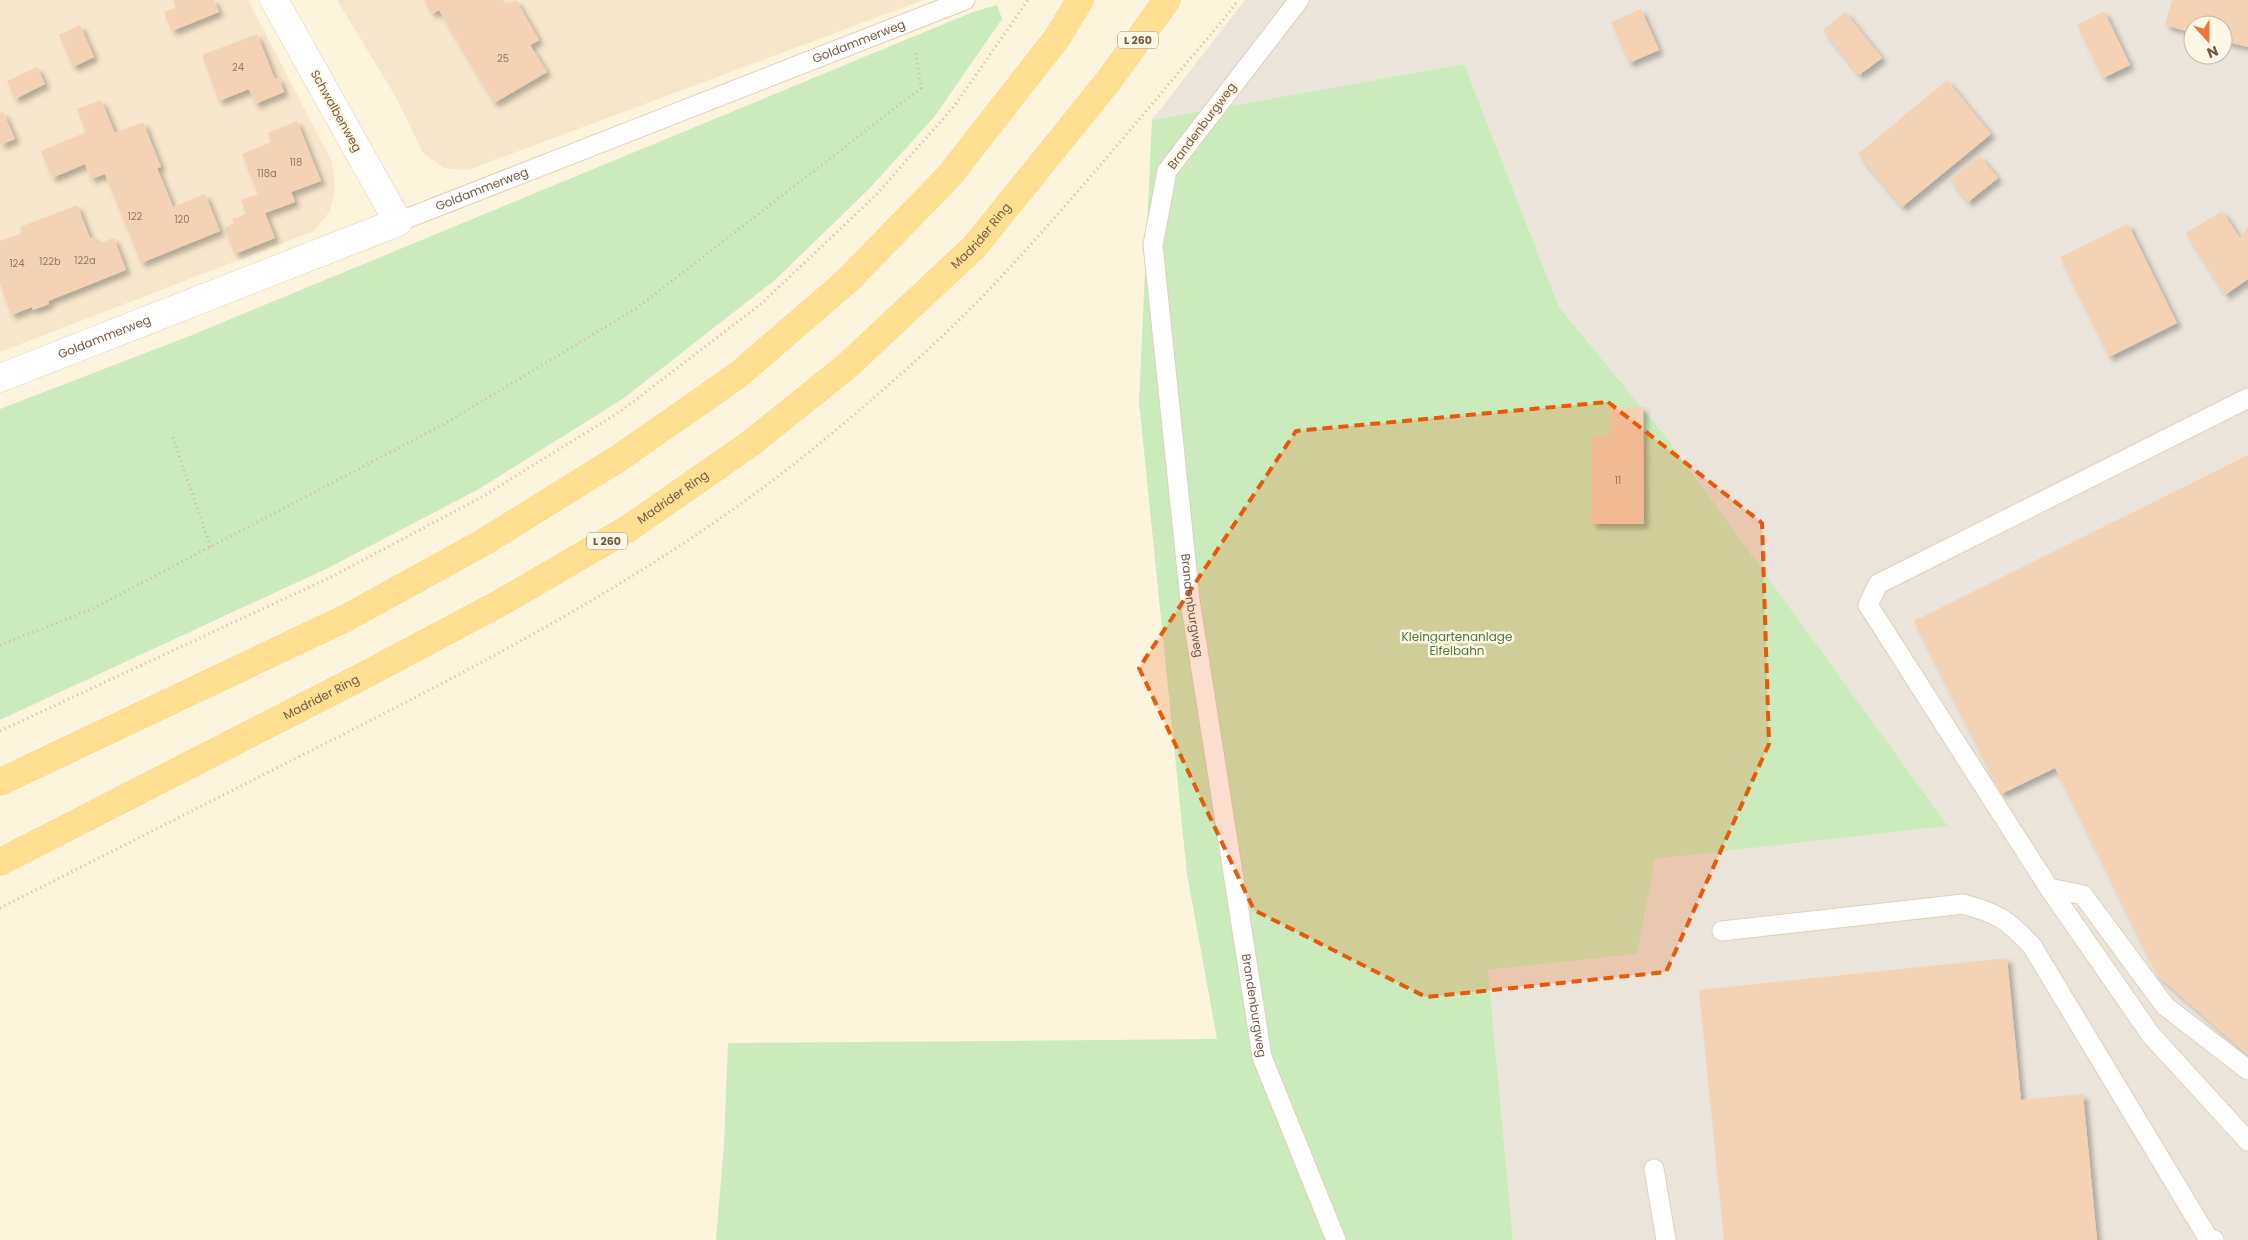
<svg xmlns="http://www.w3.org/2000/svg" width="2248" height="1240" font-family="Poppins,sans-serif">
  <defs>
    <filter id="shadow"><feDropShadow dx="4.5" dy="4.5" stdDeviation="2.5" flood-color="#0004"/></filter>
  </defs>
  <rect width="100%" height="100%" fill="#fdf4de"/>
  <g fill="#f5e6cc">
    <polygon points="0,0 248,0 332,162 335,189 330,211 314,231 0,352"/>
    <polygon points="337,0 923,0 468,170 444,168 423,153 397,99"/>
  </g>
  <path fill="#ebe4da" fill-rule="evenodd" d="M1245,0H2248V1240H1513L1488,970L1636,954L1655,859L1948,826L1667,438L1559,307L1464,64L1152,120ZM2193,25H2223V55H2193Z"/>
  <g fill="#cbebbc">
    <polygon points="997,5 1002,19 935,116 869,189 776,279 624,398 479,489 328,568 0,720 0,409 192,335 973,12"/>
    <polygon points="1464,64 1559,307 1667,438 1948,826 1655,859 1637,954 1488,970 1513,1240 716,1240 724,1143 728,1043 1217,1039 1187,874 1139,402 1152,120"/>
  </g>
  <g fill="#f4d3b4" filter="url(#shadow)">
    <polygon points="173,0 214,0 219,12 172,31 164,12 176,8"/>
    <polygon points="424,0 503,0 506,5 516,0 539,40 530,45 547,72 494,103 439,10 432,14"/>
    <polygon points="2172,0 2248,0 2248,47 2223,41 2223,25 2193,25 2193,33 2165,25"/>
    <polygon points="1641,9 1659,50 1629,63 1611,22"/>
    <polygon points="2104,11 2130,65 2103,78 2077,25"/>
    <polygon points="1845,12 1882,58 1859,75 1823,30"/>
    <polygon points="80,25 94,57 73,67 59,35"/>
    <polygon points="257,34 275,79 279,78 284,92 255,104 249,89 219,101 202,55"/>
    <polygon points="37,67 45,84 15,99 7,81"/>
    <polygon points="1947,80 1991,134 1902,207 1858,154"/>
    <polygon points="101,100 115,133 143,122 161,167 157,168 173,207 205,194 220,231 141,263 105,174 91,179 85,164 52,178 41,151 86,132 77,109"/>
    <polygon points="3,112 15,139 0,145 0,113"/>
    <polygon points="297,121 321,181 291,192 295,202 265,213 275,238 235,254 224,228 234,223 232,219 246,214 241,200 258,194 242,154 271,142 268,133"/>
    <polygon points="1980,156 1998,178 1968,202 1950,180"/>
    <polygon points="77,205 90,238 94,237 97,244 114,238 126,270 48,301 49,304 33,310 32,307 11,315 0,284 0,241 22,233 20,227"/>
    <polygon points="2222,211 2240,238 2248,226 2248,279 2225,295 2186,233"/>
    <polygon points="2128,224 2177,323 2109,357 2060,257"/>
    <polygon points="1610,407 1643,407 1644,524 1592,524 1592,436 1610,436"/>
    <polygon points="2248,455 2248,1055 2157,975 2055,768 2001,794 1914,621"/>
    <polygon points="2007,958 2021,1100 2083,1094 2097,1240 1724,1240 1699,990"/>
  </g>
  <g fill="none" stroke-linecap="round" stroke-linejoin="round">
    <defs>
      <g id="lane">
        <path id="s1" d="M1299,0L1167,171L1153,245L1190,600L1262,1057L1336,1240"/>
        <path id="s2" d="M398,222L965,0"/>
        <polyline points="2248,398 1878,584 1868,605 2049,888 2151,1035 2248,1141"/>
        <polyline points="2049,888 2083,895 2165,1006 2248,1070"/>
        <path d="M1722,931L1963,904C1997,913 2008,920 2032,946L2208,1238L2214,1240"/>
        <polyline points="1654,1169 1666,1240"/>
      </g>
      <g id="street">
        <path id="s3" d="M0,378L398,222L274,0"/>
      </g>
      <g id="primary">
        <polyline points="0,782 346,618 484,542 619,458 738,375 847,281 949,176 1057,38 1080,0"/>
        <path id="s4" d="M0,862L361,677L500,603L629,528L751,443L848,365L975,246L1109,80L1167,0"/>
      </g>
    </defs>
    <use href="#lane" stroke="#e1d0ba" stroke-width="21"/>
    <use href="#street" stroke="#e1d0ba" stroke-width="29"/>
    <use href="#primary" stroke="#fff" stroke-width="29"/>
    <g stroke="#d8b698" stroke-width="3" stroke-dasharray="1 4" stroke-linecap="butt">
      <polyline points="173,437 211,548"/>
      <polyline points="0,645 90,610 444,424 637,308 921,88 915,51"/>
      <polyline points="0,731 331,577 480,498 621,411 761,304 877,194 955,105 1028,0"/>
      <path d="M0,908C113,851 225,794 338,737C505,652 674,563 819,444C882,392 945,337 1001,277C1080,192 1153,102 1228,14L1238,0"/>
    </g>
    <use href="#lane" stroke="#fff" stroke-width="19"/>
    <use href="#street" stroke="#fff" stroke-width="28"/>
    <use href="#primary" stroke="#ffe093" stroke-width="28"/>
  </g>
  <path fill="#e8590c" fill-opacity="0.2" stroke="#e8590c" stroke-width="4" stroke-dasharray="10 6" stroke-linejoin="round" d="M1608,402L1762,523L1769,744L1666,972L1426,997L1254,910L1139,668L1296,431Z"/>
  <g text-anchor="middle" stroke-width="5" stroke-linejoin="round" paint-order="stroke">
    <g font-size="10" fill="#947861">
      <text x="503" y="62">25</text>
      <text x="238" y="71">24</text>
      <text x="296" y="166">118</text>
      <text x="267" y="177">118a</text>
      <text x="135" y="220">122</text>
      <text x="182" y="223">120</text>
      <text x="85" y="264">122a</text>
      <text x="50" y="265">122b</text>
      <text x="17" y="267">124</text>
      <text x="1618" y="484">11</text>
    </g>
    <g fill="#fff7e5" stroke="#9e8975" stroke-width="1">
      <rect x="1118" y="31.5" width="40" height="17" rx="4"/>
      <rect x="587" y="532.5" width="40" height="17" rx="4"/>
    </g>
    <g font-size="11" font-weight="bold" fill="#745a45">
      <text x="1138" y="44">L 260</text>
      <text x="607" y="545">L 260</text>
    </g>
    <g font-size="12" fill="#745a45" stroke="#fff7e5">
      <text dy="4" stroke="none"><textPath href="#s2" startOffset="495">Goldammerweg</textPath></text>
      <text transform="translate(336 111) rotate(61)" y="4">Schwalbenweg</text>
      <text transform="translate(1202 126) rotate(-53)" y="4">Brandenburgweg</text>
      <text dy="4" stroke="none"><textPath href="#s2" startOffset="90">Goldammerweg</textPath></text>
      <text dy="4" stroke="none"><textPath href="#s4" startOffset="1171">Madrider Ring</textPath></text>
      <text dy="4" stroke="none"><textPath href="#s3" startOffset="112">Goldammerweg</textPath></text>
      <text dy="4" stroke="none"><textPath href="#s4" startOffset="766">Madrider Ring</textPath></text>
      <text dy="4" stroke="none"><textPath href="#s1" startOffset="654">Brandenburgweg</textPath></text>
      <text dy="4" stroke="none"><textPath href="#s4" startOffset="361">Madrider Ring</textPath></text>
      <text dy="4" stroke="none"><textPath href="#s1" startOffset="1059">Brandenburgweg</textPath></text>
    </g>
    <g font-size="12" fill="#4a7a3d" stroke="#fff7e5">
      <text x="1457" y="641">Kleingartenanlage<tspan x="1457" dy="14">Eifelbahn</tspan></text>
    </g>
  </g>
  <g transform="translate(2208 40) rotate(159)"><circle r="24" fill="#fff7e5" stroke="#c7b8a5"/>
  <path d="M0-4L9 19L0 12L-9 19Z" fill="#ee733c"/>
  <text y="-8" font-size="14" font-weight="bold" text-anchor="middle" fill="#745a45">N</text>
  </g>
</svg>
